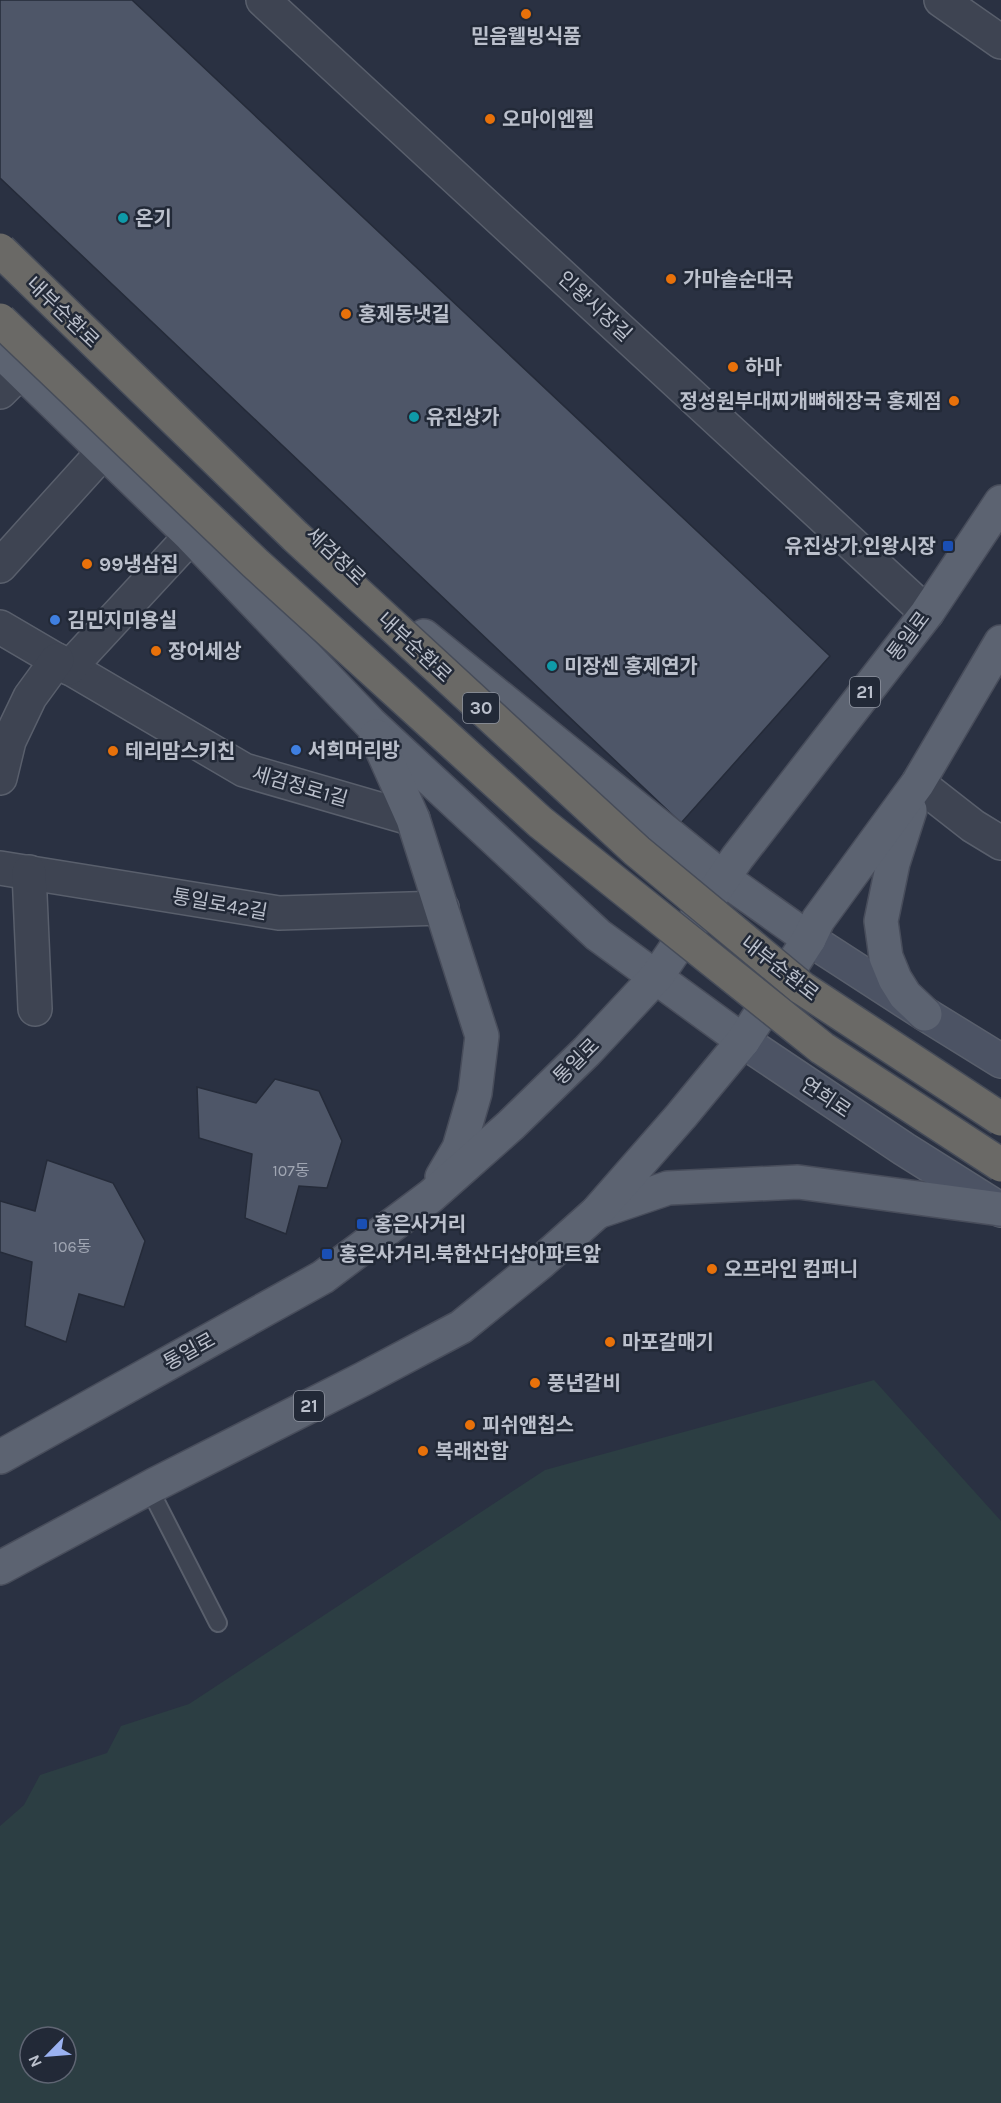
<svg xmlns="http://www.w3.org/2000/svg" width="1001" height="2103" font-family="Karla,'Noto Sans KR',sans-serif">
  <rect width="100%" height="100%" fill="#2a3142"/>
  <path fill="#2c3e43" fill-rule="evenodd" d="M874,1380L1001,1521V2103H0V1826L24,1805L40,1775L107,1753L121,1726L189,1704L545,1470ZM30,2037H66V2073H30Z"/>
  <g fill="#4e5668" stroke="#252b39" stroke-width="1.5">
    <polygon points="0,0 132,0 830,656 681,823 0,178"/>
    <polygon points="275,1079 319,1091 342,1141 327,1188 299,1186 286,1234 245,1218 252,1154 199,1138 197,1087 256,1103"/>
    <polygon points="47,1160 113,1183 145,1241 124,1307 79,1294 66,1342 25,1326 32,1262 0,1252 0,1201 35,1211"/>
  </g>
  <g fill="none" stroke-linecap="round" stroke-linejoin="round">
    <defs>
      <polyline id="service" points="149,1488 218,1623"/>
      <g id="minor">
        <polyline points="941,0 1001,42"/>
        <polyline points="0,392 21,371"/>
        <polyline points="0,566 103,452"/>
        <polyline points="0,627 244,770 413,819"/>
        <polyline points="69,668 191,536"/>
        <polyline points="0,778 9,741 30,697 57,660"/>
        <polyline points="918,783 973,826 1001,843"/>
        <polyline points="0,868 279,913 442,908"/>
        <polyline points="29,872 35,1009"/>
      </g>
      <polyline id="tertiary" points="263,0 927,613"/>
      <g id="secondary">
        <polyline points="809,939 925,1014 1001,1061"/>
        <polyline points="743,1041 904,1149 1001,1210"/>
      </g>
      <g id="primary">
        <polyline points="0,351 191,536 370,723 598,935 743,1041"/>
        <polyline points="424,636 723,878 809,939"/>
        <polyline points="376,736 413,819 482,1036 475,1093 459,1148 442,1177"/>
        <polyline points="910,810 893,863 881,921 886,957 895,979 905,995 925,1014"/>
        <polyline points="597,1212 668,1188 798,1182 1000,1209"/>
        <polyline points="0,1457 323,1277 431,1196 511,1125 587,1051 657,976 737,858 927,613 1001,502"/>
        <polyline points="0,1568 154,1485 363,1379 461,1327 540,1263 596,1213 681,1116 743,1041 809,939 818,920 918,783 1001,642"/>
      </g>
    </defs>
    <use href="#service" stroke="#595f6c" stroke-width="20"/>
    <use href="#minor" stroke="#595f6c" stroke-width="36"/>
    <use href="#tertiary" stroke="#595f6c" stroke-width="36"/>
    <use href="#secondary" stroke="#595f6c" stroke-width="36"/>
    <use href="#primary" stroke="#484d5b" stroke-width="36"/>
    <use href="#service" stroke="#3e4452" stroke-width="16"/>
    <use href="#minor" stroke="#3e4452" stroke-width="33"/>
    <use href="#tertiary" stroke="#3e4452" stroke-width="33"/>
    <use href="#secondary" stroke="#4c5364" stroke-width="33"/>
    <use href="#primary" stroke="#5c6371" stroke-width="33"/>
    <defs>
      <g id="trunk-bridge">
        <polyline points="0,250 295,536 637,851 802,988 1001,1119"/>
        <polyline points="0,320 255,563 540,822 822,1048 1001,1165"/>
      </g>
    </defs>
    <use href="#trunk-bridge" stroke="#464c59" stroke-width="36" stroke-linecap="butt"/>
    <use href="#trunk-bridge" stroke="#6a6966" stroke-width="33"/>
  </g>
  <g fill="#e8710a" stroke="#222937" stroke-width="2">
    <circle cx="526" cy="14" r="6"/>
    <circle cx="490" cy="119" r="6"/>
    <circle cx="671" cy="279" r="6"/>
    <circle cx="346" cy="314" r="6"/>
    <circle cx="733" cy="367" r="6"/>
    <circle cx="954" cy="401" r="6"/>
    <circle cx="87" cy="564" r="6"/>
    <circle cx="156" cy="651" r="6"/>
    <circle cx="113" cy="751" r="6"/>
    <circle cx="712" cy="1269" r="6"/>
    <circle cx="610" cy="1342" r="6"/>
    <circle cx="535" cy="1383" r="6"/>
    <circle cx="470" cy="1425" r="6"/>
    <circle cx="423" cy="1451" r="6"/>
  </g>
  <g fill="#0f9aa8" stroke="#222937" stroke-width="2">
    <circle cx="123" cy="218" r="6"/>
    <circle cx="414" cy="417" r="6"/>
    <circle cx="552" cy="666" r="6"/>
  </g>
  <g fill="#1a4fb4" stroke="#222937" stroke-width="2">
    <rect x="942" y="540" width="12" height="12" rx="3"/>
    <rect x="356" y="1218" width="12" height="12" rx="3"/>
    <rect x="321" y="1248" width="12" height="12" rx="3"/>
  </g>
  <g fill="#3f7fe0" stroke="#222937" stroke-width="2">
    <circle cx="55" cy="620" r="6"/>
    <circle cx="296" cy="750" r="6"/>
  </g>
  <g text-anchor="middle" stroke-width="5" stroke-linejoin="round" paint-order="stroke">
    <g font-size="16" fill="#a0a6b3">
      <text x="291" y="1176">107동</text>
      <text x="72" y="1252">106동</text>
    </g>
    <g fill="#222937" stroke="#8d939f" stroke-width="1.5">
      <rect x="850" y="677" width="30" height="30" rx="4.5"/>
      <rect x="463" y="693" width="36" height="30" rx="4.5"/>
      <rect x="294" y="1391" width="30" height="30" rx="4.5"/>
    </g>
    <g font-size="18" font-weight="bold" fill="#bbc0cc">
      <text x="865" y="698">21</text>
      <text x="481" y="714">30</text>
      <text x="309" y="1412">21</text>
    </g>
    <g font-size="20" font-weight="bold" fill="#bbc0cc" stroke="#222937" text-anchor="start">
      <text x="526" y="43" text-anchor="middle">믿음웰빙식품</text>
      <text x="502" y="126">오마이엔젤</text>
      <text x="135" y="225">온기</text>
      <text x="683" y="286">가마솥순대국</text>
      <text x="358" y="321">홍제동냇길</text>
      <text x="745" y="374">하마</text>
      <text x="942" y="408" text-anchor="end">정성원부대찌개뼈해장국 홍제점</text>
      <text x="426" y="424">유진상가</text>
      <text x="936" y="553" text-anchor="end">유진상가.인왕시장</text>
      <text x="99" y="571">99냉삼집</text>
      <text x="67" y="627">김민지미용실</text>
      <text x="168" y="658">장어세상</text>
      <text x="564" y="673">미장센 홍제연가</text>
      <text x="308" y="757">서희머리방</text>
      <text x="125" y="758">테리맘스키친</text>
      <text x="374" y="1231">홍은사거리</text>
      <text x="339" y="1261">홍은사거리.북한산더샵아파트앞</text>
      <text x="724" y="1276">오프라인 컴퍼니</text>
      <text x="622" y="1349">마포갈매기</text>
      <text x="547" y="1390">풍년갈비</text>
      <text x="482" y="1432">피쉬앤칩스</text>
      <text x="435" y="1458">복래찬합</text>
    </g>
    <g font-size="20" fill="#bbc0cc" stroke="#222937">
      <text transform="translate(595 306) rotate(43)" y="7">인왕시장길</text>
      <text transform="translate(63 312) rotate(44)" y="7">내부순환로</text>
      <text transform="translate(336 556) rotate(44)" y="7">세검정로</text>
      <text transform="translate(908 636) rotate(-53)" y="7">통일로</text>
      <text transform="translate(415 647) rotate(43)" y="7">내부순환로</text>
      <text transform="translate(300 786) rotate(16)" y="7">세검정로1길</text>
      <text transform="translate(220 904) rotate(10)" y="7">통일로42길</text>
      <text transform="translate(780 968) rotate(38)" y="7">내부순환로</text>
      <text transform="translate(576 1061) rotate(-45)" y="7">통일로</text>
      <text transform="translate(826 1097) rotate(34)" y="7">연희로</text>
      <text transform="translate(189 1351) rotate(-29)" y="7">통일로</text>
    </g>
  </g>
  <g transform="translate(48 2055) rotate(245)"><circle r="28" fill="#222937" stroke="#5f6573" stroke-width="1.5"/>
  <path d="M0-4.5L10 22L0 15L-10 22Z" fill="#9bb2f1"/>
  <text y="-9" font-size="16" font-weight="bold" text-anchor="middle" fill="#bbc0cc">N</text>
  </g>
</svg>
